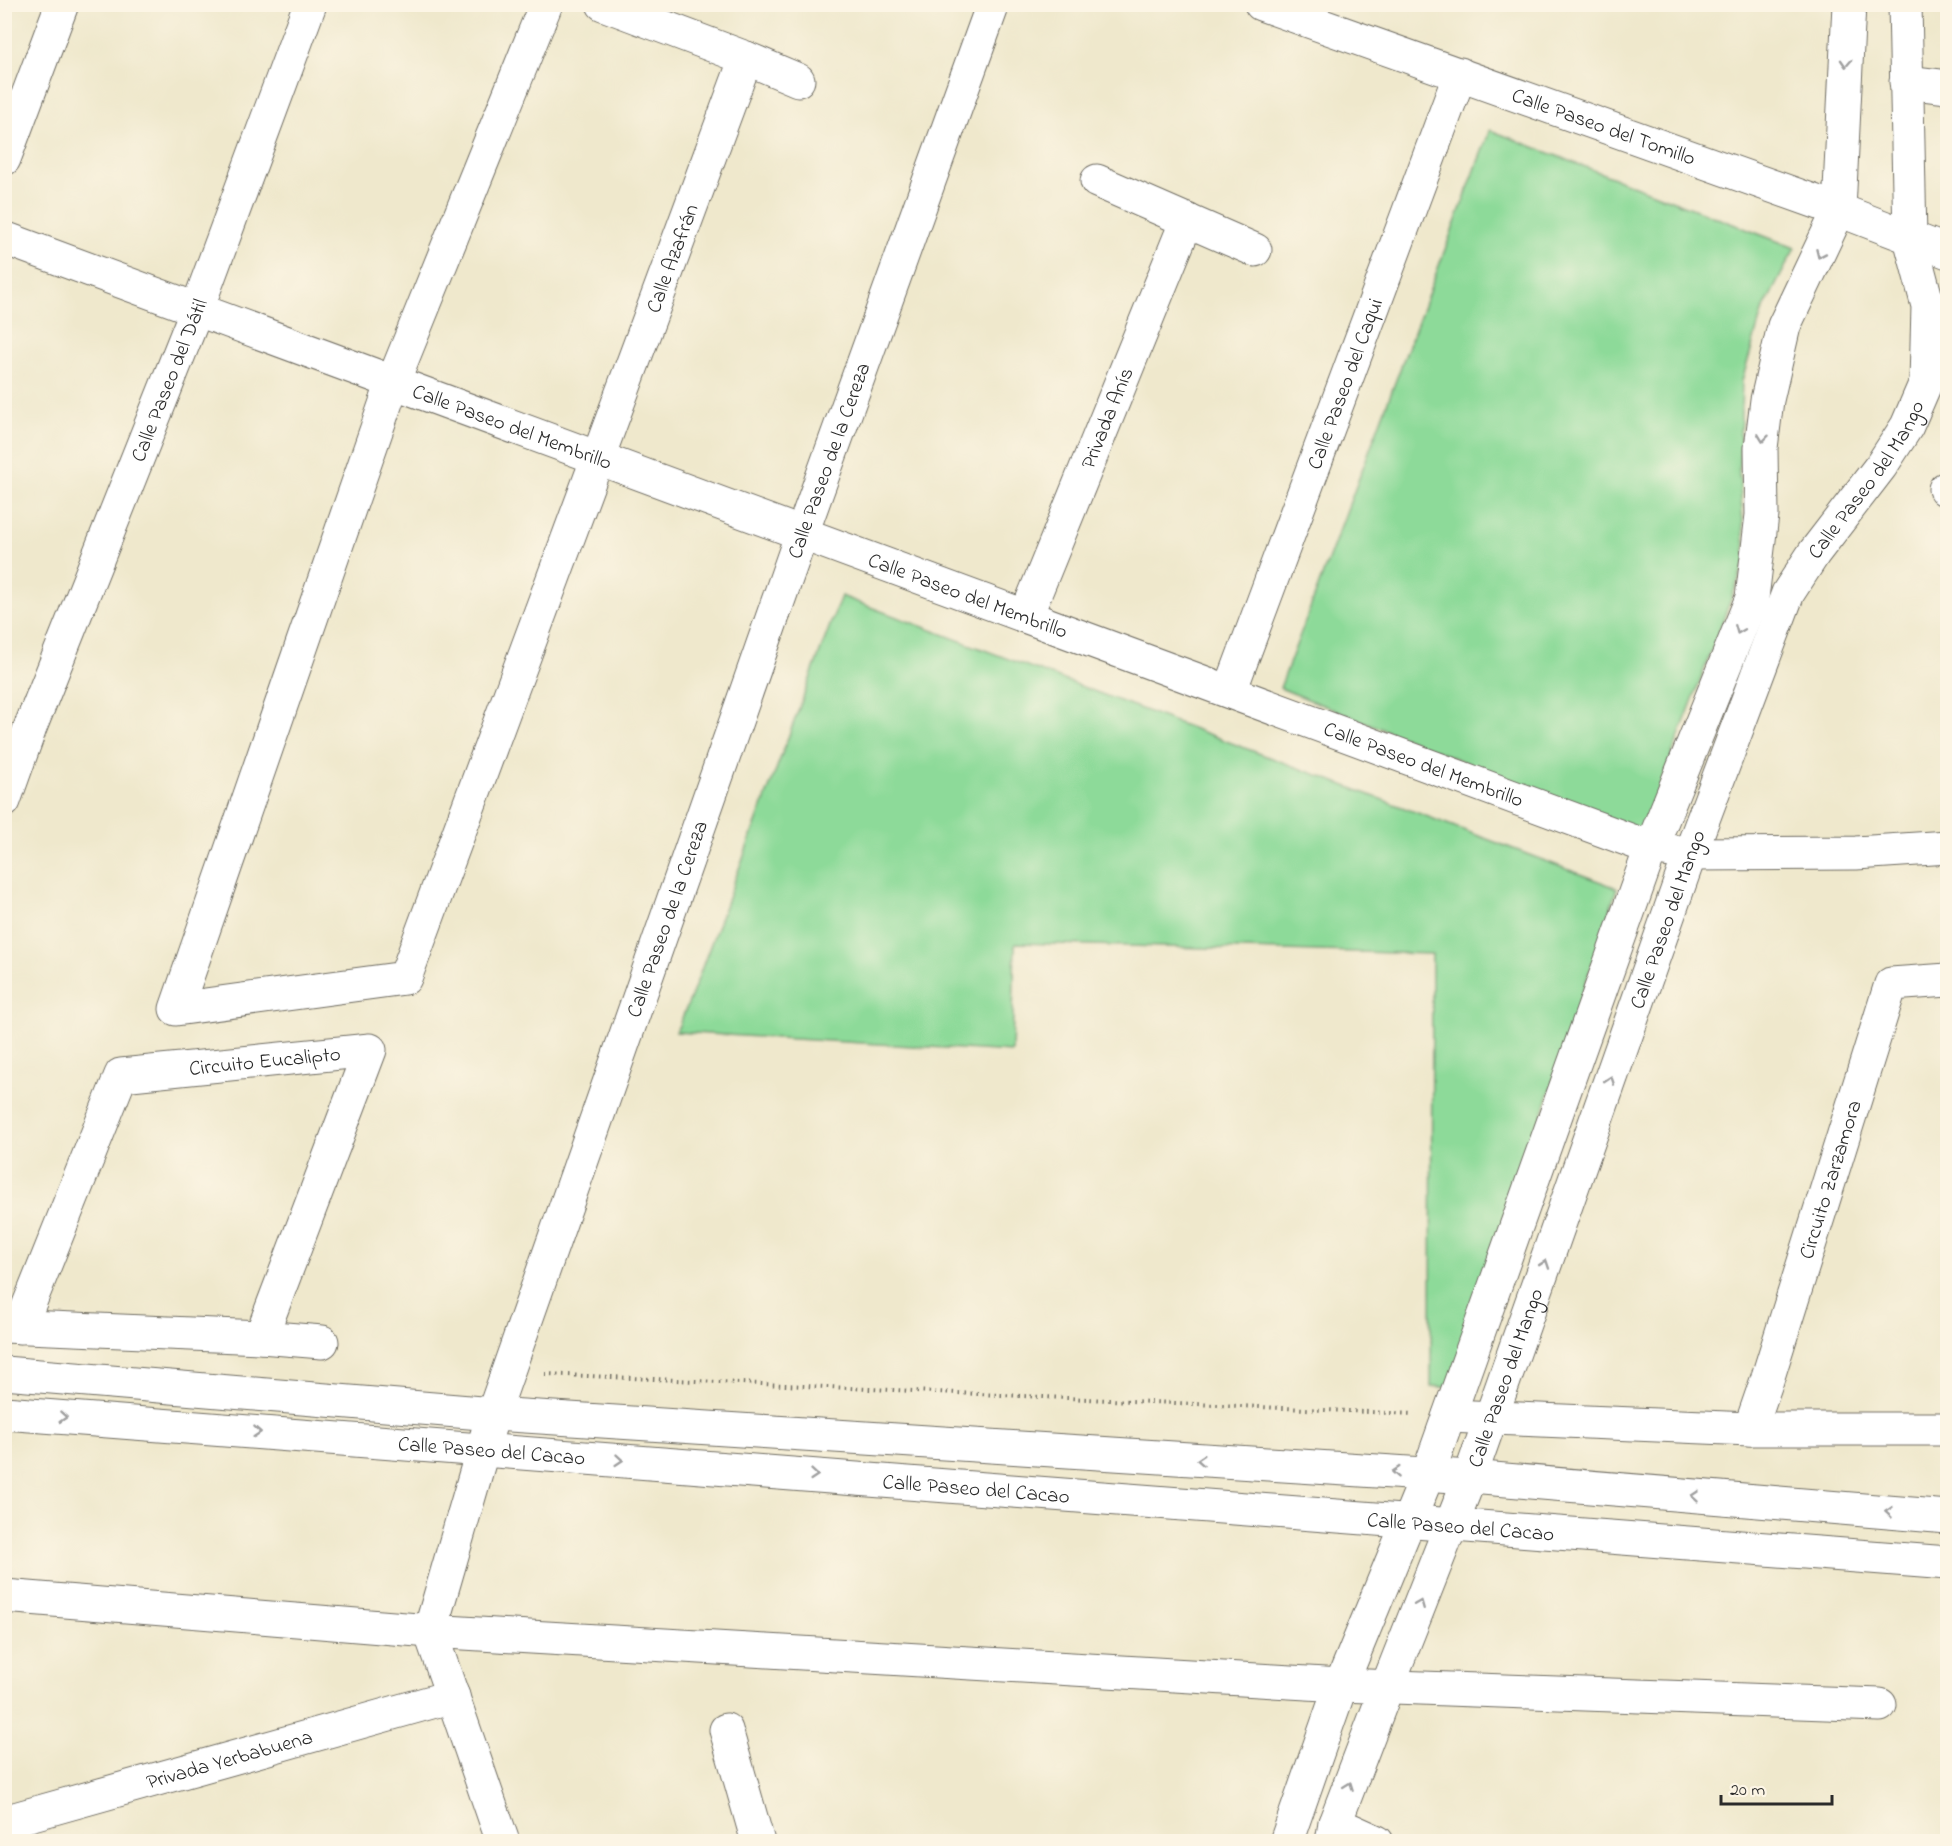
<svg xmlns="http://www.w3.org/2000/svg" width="1952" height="1846" font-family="'Indie Flower',sans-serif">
  <rect width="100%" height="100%" fill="#fcf5e5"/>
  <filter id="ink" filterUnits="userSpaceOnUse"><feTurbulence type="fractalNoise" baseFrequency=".0167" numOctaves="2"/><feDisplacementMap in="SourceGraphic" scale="12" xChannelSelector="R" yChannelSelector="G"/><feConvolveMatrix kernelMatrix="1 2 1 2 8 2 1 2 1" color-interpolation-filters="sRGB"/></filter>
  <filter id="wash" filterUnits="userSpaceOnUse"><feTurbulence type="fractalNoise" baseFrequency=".008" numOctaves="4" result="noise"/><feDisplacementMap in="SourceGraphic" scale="24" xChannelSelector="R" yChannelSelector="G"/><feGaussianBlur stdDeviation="1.35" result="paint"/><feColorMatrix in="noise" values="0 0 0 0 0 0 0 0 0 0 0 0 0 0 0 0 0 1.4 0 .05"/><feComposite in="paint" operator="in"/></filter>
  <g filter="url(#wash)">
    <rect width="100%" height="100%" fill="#efe8cc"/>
    <g fill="#8dda99" stroke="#5c8262" stroke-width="1.5">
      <polygon points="1490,130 1795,248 1762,312 1742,381 1739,472 1746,560 1642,833 1280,688"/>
      <polygon points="841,596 1617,888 1452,1388 1431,1386 1432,954 1015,943 1012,1052 676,1032 691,997"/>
    </g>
  </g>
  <g filter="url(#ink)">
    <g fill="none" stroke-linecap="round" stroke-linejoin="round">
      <defs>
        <g id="minor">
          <path id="s1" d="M546,4L393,382L176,1009L405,978L746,58"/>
          <polyline points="603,4 746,58 798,80"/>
          <path id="s2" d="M1261,4L1839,210L1948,252"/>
          <polyline points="1906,82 1948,87"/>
          <polyline points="4,159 62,4"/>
          <polyline points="1097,181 1255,250"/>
          <path id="s3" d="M4,238L1651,848L1690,854L1856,853L1948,847"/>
          <polyline points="1945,489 1948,490"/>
          <path id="s4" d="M1026,616L1187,220"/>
          <path id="s5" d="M1230,691L1460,74"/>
          <path id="s6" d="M4,801L30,728L197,309L310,4"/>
          <polyline points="4,1326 261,1337 322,1342"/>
          <path id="s7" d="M20,1327L121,1075L370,1050L261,1337"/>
          <polyline points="1449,1416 1750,1429 1948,1429"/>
          <path id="s8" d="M1750,1429L1767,1380L1891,984L1948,980"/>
          <polyline points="4,1596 430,1631 1341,1685 1880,1705"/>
          <polyline points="726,1730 758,1842"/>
          <path id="s9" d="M4,1822L453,1696"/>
          <polyline points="1335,1823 1377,1842"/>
          <path id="s10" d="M503,1842L430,1631L493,1414L802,533L993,4"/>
        </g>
        <g id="tertiary">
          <polyline points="4,1373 493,1414 1470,1477 1948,1517"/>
          <path id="s11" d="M4,1413C652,1461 1300,1516 1948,1563"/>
          <polyline points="1286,1842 1341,1685 1428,1474 1651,848 1752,598 1762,515 1761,448 1767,400 1784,326 1839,210 1849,4"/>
          <path id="s12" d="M1332,1842L1335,1823L1387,1687L1470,1477L1690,854L1788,593L1814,553L1881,466L1907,426L1926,382L1928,306L1910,238L1905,4"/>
        </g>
      </defs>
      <use href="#minor" stroke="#706d63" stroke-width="35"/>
      <use href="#tertiary" stroke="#706d63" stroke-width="35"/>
      <polyline stroke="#706d63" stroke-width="4" stroke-dasharray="1.5 4.5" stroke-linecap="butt" points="545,1374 1413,1414"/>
      <use href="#minor" stroke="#fff" stroke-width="33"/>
      <use href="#tertiary" stroke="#fff" stroke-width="33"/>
    </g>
    <defs><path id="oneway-chevron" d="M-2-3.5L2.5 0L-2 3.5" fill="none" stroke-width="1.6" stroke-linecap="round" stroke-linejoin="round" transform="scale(1.5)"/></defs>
    <g stroke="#a0a0a0">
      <use href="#oneway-chevron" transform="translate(1846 63) rotate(93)"/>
      <use href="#oneway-chevron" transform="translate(1820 254) rotate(114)"/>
      <use href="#oneway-chevron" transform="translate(1763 438) rotate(97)"/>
      <use href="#oneway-chevron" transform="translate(1739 630) rotate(112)"/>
      <use href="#oneway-chevron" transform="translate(1610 1080) rotate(-71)"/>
      <use href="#oneway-chevron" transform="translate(1545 1264) rotate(-71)"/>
      <use href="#oneway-chevron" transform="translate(63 1417) rotate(4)"/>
      <use href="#oneway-chevron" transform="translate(257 1432) rotate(4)"/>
      <use href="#oneway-chevron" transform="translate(619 1460) rotate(5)"/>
      <use href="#oneway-chevron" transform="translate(1201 1460) rotate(-176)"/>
      <use href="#oneway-chevron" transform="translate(1396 1472) rotate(-176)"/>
      <use href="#oneway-chevron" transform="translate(814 1475) rotate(5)"/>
      <use href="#oneway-chevron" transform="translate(1695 1496) rotate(-175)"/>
      <use href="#oneway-chevron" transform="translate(1889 1512) rotate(-175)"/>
      <use href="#oneway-chevron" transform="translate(1420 1604) rotate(-68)"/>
      <use href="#oneway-chevron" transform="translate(1349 1786) rotate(-69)"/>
    </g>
  </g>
  <g text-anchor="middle" stroke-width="4.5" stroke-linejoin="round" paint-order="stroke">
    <g font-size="21" fill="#2b2b2b" stroke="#fcf5e5">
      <text dy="7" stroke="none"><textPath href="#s2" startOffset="364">Calle Paseo del Tomillo</textPath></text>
      <text dy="7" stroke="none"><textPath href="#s1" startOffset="2070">Calle Azafrán</textPath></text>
      <text dy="7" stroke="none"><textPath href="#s6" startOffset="452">Calle Paseo del Dátil</textPath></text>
      <text dy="7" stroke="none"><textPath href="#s5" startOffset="328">Calle Paseo del Caqui</textPath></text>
      <text dy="7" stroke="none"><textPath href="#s4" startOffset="214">Privada Anís</textPath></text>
      <text dy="7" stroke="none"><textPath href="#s3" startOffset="542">Calle Paseo del Membrillo</textPath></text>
      <text dy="7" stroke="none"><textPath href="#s10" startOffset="1460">Calle Paseo de la Cereza</textPath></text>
      <text dy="7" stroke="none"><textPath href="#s12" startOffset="1468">Calle Paseo del Mango</textPath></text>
      <text dy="7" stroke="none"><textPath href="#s3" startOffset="1028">Calle Paseo del Membrillo</textPath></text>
      <text dy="7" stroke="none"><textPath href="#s3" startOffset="1514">Calle Paseo del Membrillo</textPath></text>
      <text dy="7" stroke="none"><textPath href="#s10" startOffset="974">Calle Paseo de la Cereza</textPath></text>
      <text dy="7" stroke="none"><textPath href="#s12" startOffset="982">Calle Paseo del Mango</textPath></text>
      <text dy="7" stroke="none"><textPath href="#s7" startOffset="416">Circuito Eucalipto</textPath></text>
      <text dy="7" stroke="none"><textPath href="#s8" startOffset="262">Circuito Zarzamora</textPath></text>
      <text dy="7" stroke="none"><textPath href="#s12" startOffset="496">Calle Paseo del Mango</textPath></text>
      <text dy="7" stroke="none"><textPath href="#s11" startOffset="489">Calle Paseo del Cacao</textPath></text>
      <text dy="7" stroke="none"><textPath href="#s11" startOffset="975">Calle Paseo del Cacao</textPath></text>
      <text dy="7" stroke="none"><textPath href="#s11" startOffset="1461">Calle Paseo del Cacao</textPath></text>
      <text dy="7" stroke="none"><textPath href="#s9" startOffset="234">Privada Yerbabuena</textPath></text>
    </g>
  </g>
  <rect width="1952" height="1846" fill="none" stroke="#fcf5e5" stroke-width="24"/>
  <path d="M1721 1795v9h111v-9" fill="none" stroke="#2b2b2b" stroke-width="3"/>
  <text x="1730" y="1795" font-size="18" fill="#2b2b2b" stroke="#fcf5e5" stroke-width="4.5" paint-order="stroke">20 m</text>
</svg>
